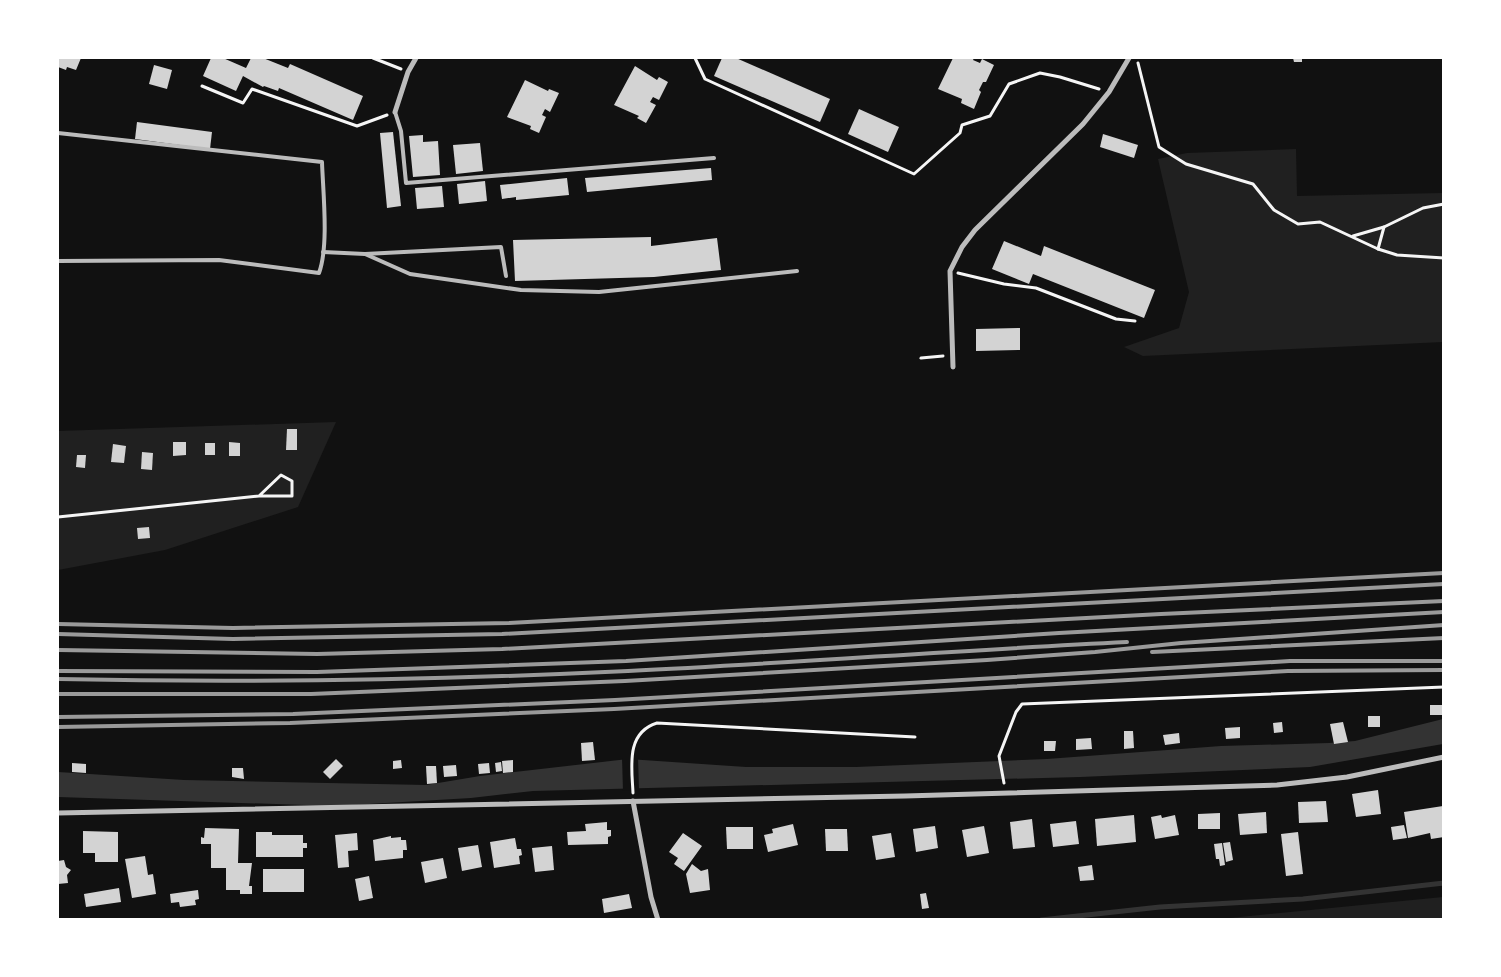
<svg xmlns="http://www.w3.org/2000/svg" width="1501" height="977" font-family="Overpass,sans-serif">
  <rect width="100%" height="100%" fill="#111"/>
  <g fill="#202020">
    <polygon points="1296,149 1297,196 1443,193 1443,342 1143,356 1124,347 1179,328 1189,292 1158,159 1187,153"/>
    <polygon points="336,422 298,507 165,550 58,570 58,431"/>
    <polygon points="1443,897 1443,919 1220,919"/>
  </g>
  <polygon fill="#333" points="1443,719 1443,744 1310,767 1080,777 533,791 471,798 335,806 58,797 58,772 184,780 426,785 480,776 628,759 746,767 856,767 1047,759 1221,746 1329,743 1355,741"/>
  <polygon fill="#111" points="622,757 638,757 639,790 623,791"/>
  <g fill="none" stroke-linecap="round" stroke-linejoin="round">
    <polyline stroke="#333" stroke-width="5" points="1041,920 1160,907 1303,899 1444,883"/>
  </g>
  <g fill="#d3d3d3">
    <polygon points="58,58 81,58 76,70 67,67 66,70 58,67"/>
    <polygon points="211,58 223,58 246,68 251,58 263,58 288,68 290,64 363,96 353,120 279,88 278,91 264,86 263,87 243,76 236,91 203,76"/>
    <polygon points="722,58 736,58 830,99 820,122 714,76"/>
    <polygon points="953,58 974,58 973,60 980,63 982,59 994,65 986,82 983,82 979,90 981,92 974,109 961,103 962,99 938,89"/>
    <polygon points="1293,58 1302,58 1302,62 1294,62"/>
    <polygon points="154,65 172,70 167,89 149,84"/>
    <polygon points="635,66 657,80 659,77 668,82 659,100 653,97 650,102 656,105 646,123 637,118 639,116 614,105"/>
    <polygon points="525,80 548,91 549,89 559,93 550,112 545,109 542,115 546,117 539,133 530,129 531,126 507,117"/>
    <polygon points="859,109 899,127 888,152 848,134"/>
    <polygon points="137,122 212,132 210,149 135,139"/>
    <polygon points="393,132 401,206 387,208 380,133"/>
    <polygon points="1103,134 1138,145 1134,158 1100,147"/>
    <polygon points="423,135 423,142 438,141 440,175 413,177 409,136"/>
    <polygon points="480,143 483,171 456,174 453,145"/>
    <polygon points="711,168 712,180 587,192 585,178"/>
    <polygon points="567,178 569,195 516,200 516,197 502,199 500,185"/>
    <polygon points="485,181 487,201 459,204 457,184"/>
    <polygon points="442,186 444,207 417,209 415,188"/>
    <polygon points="651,237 651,246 717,238 721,270 654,277 515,281 513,240"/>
    <polygon points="1004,241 1041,256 1044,246 1155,290 1144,318 1033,274 1029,284 992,269"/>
    <polygon points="1020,328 1020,350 976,351 976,329"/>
    <polygon points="287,429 297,429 297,450 286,450"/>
    <polygon points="173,442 186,442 186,455 173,456"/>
    <polygon points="229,442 240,443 240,456 229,456"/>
    <rect x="205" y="443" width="10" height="12"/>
    <polygon points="113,444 126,446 124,463 111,462"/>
    <polygon points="142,452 153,453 152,470 141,469"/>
    <polygon points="77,455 86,455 85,468 76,467"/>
    <polygon points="149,527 150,538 138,539 137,528"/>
    <rect x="1430" y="705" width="13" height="10"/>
    <rect x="1368" y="716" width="12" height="11"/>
    <polygon points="1282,722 1283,732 1274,733 1273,723"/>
    <polygon points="1343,722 1348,742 1334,744 1330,724"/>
    <polygon points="1240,727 1240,738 1226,739 1225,728"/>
    <polygon points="1124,731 1133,731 1134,748 1124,749"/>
    <polygon points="1179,733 1180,743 1165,745 1163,735"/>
    <polygon points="1091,738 1092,749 1076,750 1076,739"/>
    <polygon points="1044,741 1056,741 1055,751 1044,751"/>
    <polygon points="593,742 595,760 582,761 581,743"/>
    <polygon points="336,759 343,766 330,779 323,772"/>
    <polygon points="401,760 402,768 393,769 393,761"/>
    <polygon points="513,760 513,772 503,773 502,761"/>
    <polygon points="501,762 502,771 496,772 495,763"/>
    <polygon points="72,763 86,764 86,773 72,772"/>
    <polygon points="489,763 490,773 479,774 478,764"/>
    <polygon points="456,765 457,776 444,777 443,766"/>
    <polygon points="426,766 436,766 437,783 427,784"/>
    <polygon points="232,768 243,768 244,779 232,777"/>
    <polygon points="1378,790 1381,814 1356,817 1352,794"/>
    <polygon points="1326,801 1328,822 1299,823 1298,802"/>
    <polygon points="1443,806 1444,837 1431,839 1430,833 1408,838 1404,812"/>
    <polygon points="1266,812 1267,833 1240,835 1238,814"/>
    <polygon points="1220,813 1220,829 1198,829 1198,814"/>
    <polygon points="1134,815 1136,842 1097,846 1095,819"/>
    <polygon points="1161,815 1162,818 1175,815 1179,835 1155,839 1151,817"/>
    <polygon points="1032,819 1035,847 1013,849 1010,822"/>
    <polygon points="1076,821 1079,844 1053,847 1050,824"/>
    <polygon points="607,822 607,830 611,830 611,836 608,837 608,844 568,845 567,832 586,831 585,824"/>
    <polygon points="793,824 798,845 768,852 764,835 773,833 772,829"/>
    <polygon points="1404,825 1407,838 1393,840 1391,827"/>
    <polygon points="935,826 938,848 916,852 913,829"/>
    <polygon points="984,826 989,853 967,857 962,830"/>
    <polygon points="726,827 753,827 753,849 727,849"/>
    <polygon points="205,828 239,829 238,863 252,863 249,886 252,886 252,894 240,894 240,890 226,890 226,868 211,868 211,844 201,844 201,837 204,838"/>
    <polygon points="825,829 847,829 848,851 826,851"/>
    <polygon points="83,831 118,832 118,862 95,862 95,853 83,853"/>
    <polygon points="256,832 272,832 272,835 303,835 303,843 307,843 307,848 303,848 303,857 256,857"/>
    <polygon points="1298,832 1303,874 1286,876 1281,834"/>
    <polygon points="357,833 358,850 348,851 349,867 338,868 335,835"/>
    <polygon points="683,833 702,846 684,871 674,864 678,858 669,852"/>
    <polygon points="891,833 895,857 876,860 872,836"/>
    <polygon points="391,836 391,838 401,837 401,840 406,840 407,850 403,850 403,858 375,861 373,840"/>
    <polygon points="515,838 517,849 521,849 522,855 519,856 520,864 494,868 490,842"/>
    <polygon points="1230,842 1233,860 1226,862 1223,843"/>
    <polygon points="1222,843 1225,865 1220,866 1219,859 1216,859 1214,844"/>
    <polygon points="478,845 482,867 462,871 458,848"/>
    <polygon points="552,846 554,870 535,872 532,848"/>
    <polygon points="145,856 148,875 153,874 156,894 132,898 125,859"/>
    <polygon points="443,858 447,878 425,883 421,862"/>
    <polygon points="64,860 66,867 71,870 67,875 68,883 58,884 58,861"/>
    <polygon points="692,864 701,871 708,869 710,890 690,893 686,874"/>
    <polygon points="1092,865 1094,880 1080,881 1078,867"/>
    <rect x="263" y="869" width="41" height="23"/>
    <polygon points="369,876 373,898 359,901 355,879"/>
    <polygon points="119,888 121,902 86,907 84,894"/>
    <polygon points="198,890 199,899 195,900 196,905 180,907 179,902 171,903 170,894"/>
    <polygon points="926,893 929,908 922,909 920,894"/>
    <polygon points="629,894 632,908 604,913 602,899"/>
  </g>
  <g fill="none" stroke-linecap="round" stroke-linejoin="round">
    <g stroke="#f5f5f5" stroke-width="3">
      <polyline points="373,58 401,69"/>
      <polyline points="695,58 705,79 914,174 960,133 962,125 990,116 1009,84 1040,73 1060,77 1099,89"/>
      <polyline points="1138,63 1159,147 1186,164 1253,184 1274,210 1298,224 1320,222 1378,249"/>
      <polyline points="202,86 243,103 252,89 357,126 387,115"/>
      <polyline points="1444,204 1423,208 1384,227 1378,249 1397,255 1444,258"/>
      <polyline points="1353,236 1384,227"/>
      <polyline points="958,273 1004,284 1036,288 1116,319 1135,321"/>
      <polyline points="921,358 943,356"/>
      <polyline points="58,517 259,496 292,496 292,481 281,475 259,496"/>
      <polyline points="1004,783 999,756 1016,712 1022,704 1444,687"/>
      <path d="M633,793C632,768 625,733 657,723L915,737"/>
    </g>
    <g stroke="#bcbcbc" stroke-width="4">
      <polyline points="395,112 401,131 406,183 714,158"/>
      <path d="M58,133L322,162C323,192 329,246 319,273L219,260L58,261"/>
      <polyline points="323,252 365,254 501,247 506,276"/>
      <polyline points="365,254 410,274 521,290 599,292 797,271"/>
    </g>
    <g stroke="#bcbcbc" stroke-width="5">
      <polyline points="395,112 408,72 416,58"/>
      <polyline points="953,367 950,271 962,247 975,230 1083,124 1109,92 1129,58"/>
      <polyline points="633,801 651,897 658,920"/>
      <polyline points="58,813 905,796 1277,785 1347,777 1444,757"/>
    </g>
    <g stroke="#9a9a9a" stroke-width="4">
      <polyline points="58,624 233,628 509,623 1444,573"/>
      <polyline points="58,634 233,639 502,634 1444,584"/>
      <polyline points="58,650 317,654 502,649 1161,614 1444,601"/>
      <polyline points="1152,652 1444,638"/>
      <polyline points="58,671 317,672 626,661 1059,633 1444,612"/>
      <path d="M58,679C247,683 438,680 628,671C794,663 960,650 1127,642"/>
      <polyline points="58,694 311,694 625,681 987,660 1095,652 1181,643 1444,625"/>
      <polyline points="58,717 293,714 615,700 1290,661 1444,661"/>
      <polyline points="58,727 290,723 614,709 1288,671 1444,670"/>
    </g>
  </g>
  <rect width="1501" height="977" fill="none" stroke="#ffffff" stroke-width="118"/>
</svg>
